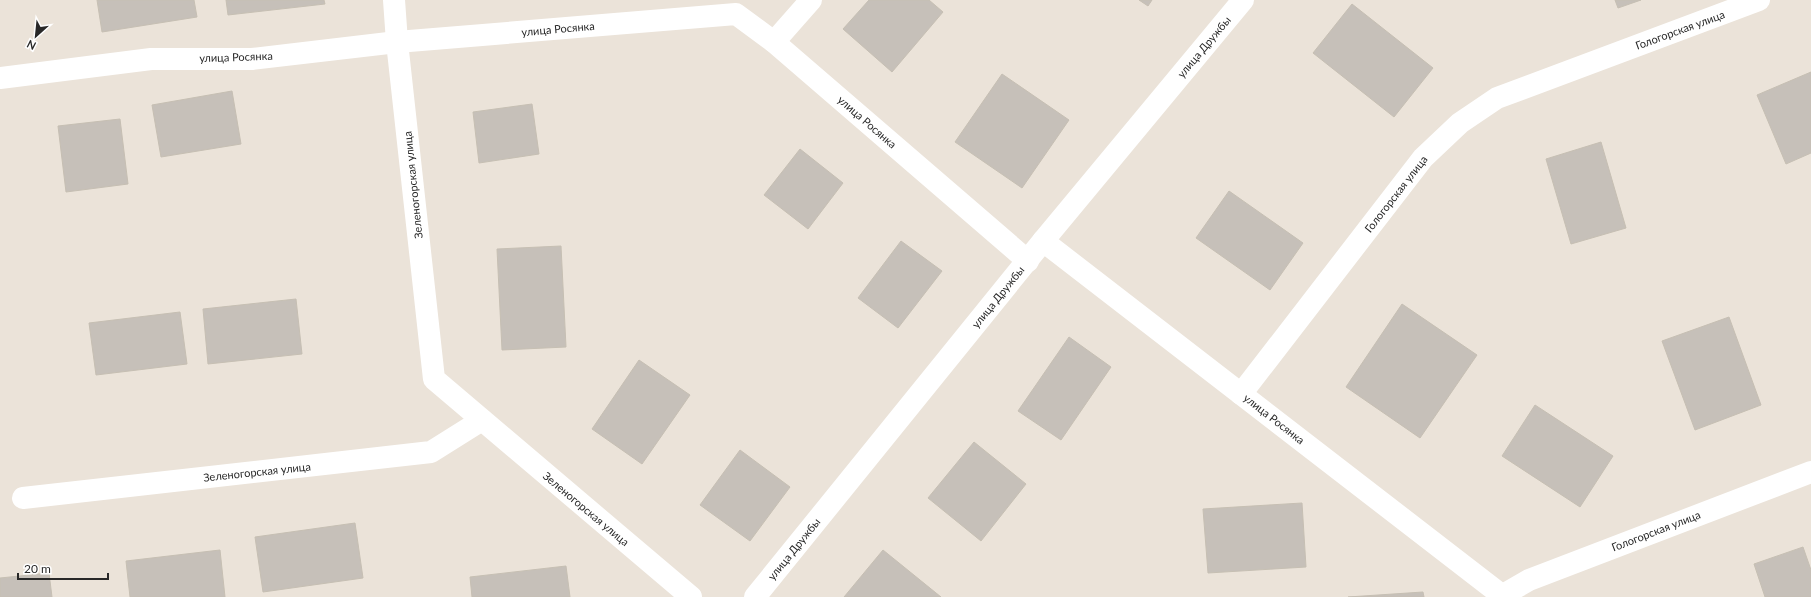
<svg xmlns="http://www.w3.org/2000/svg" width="1811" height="597" font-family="Lato,sans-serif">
  <rect width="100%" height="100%" fill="#ebe3d9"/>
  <g fill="#c6c0b9" stroke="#c6bfb3">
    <polygon points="97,0 194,0 197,17 102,32"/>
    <polygon points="226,0 324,0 325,4 228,15"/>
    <polygon points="869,0 929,0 943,12 892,72 843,29"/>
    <polygon points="1139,0 1152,0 1148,6"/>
    <polygon points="1615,0 1641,0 1618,8"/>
    <polygon points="1352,4 1433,68 1394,117 1313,53"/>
    <polygon points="1811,72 1811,153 1786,164 1757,95"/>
    <polygon points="1002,74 1069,120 1022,188 955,142"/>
    <polygon points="232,91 241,144 161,157 152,105"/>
    <polygon points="532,104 539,154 479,163 473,112"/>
    <polygon points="120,119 128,184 66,192 58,126"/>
    <polygon points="1601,142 1626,228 1571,244 1546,159"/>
    <polygon points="800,149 843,183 808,229 764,195"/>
    <polygon points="1229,191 1303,243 1270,290 1196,238"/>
    <polygon points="901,241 942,271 898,328 858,298"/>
    <polygon points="561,246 566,347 502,350 497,249"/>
    <polygon points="296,299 302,354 208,364 203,309"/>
    <polygon points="1402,304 1477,355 1420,438 1346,387"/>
    <polygon points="180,312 187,364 96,375 89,323"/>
    <polygon points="1729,317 1761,405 1695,430 1662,341"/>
    <polygon points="1069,337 1111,367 1061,440 1018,411"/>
    <polygon points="639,360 690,395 642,464 592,429"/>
    <polygon points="1535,405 1613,456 1580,507 1502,456"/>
    <polygon points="974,442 1026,484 981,541 928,498"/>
    <polygon points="740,450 790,487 750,541 700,505"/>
    <polygon points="1302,503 1306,567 1208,573 1203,509"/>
    <polygon points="355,523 363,578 263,592 255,537"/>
    <polygon points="1803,547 1811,570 1811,597 1765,597 1754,564"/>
    <polygon points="220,550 225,597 130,597 126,561"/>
    <polygon points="883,550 941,597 844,597"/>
    <polygon points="566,566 570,597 472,597 470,577"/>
    <polygon points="49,573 52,597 0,597 0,578"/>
    <polygon points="1423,592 1424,597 1348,597"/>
  </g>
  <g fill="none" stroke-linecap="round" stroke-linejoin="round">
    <g stroke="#fff" stroke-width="22">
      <polyline points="394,0 397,42 434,379 691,597"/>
      <polyline points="774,42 811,0"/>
      <polyline points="0,78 151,59 252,59 397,42 736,14 774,42 1028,261"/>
      <polyline points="1043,241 1504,597"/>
      <polyline points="1241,394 1423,158 1460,123 1497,98 1759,0"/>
      <polyline points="23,498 431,452 482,420"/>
      <polyline points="1503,595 1529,580 1811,472"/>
      <polyline points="755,597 1043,241 1243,0"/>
    </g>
  </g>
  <g text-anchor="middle" stroke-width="3.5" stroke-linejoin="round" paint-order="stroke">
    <g font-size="11" fill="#282828" stroke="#fff">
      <text transform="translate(558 29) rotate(-5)" y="4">улица Росянка</text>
      <text transform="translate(1680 30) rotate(-20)" y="4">Гологорская улица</text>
      <text transform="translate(1204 47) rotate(-50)" y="4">улица Дружбы</text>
      <text transform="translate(236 57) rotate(-2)" y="4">улица Росянка</text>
      <text transform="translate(867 122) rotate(41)" y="4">улица Росянка</text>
      <text transform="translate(413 185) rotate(-96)" y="4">Зеленогорская улица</text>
      <text transform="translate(1396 194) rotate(-52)" y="4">Гологорская улица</text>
      <text transform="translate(998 297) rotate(-51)" y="4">улица Дружбы</text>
      <text transform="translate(1274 419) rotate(38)" y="4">улица Росянка</text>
      <text transform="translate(257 472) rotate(-6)" y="4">Зеленогорская улица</text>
      <text transform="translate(586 509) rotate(40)" y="4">Зеленогорская улица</text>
      <text transform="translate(1656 531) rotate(-21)" y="4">Гологорская улица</text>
      <text transform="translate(794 549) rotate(-51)" y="4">улица Дружбы</text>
    </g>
  </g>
  <g transform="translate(36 36) rotate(207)" stroke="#ffffff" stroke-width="3" paint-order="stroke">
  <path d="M0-3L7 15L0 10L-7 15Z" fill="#282828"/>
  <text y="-6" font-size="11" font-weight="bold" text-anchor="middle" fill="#282828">N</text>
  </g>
  <path d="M18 573v6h90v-6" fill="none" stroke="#282828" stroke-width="2"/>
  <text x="24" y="573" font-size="12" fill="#282828" stroke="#ffffff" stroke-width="3" paint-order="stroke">20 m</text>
</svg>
